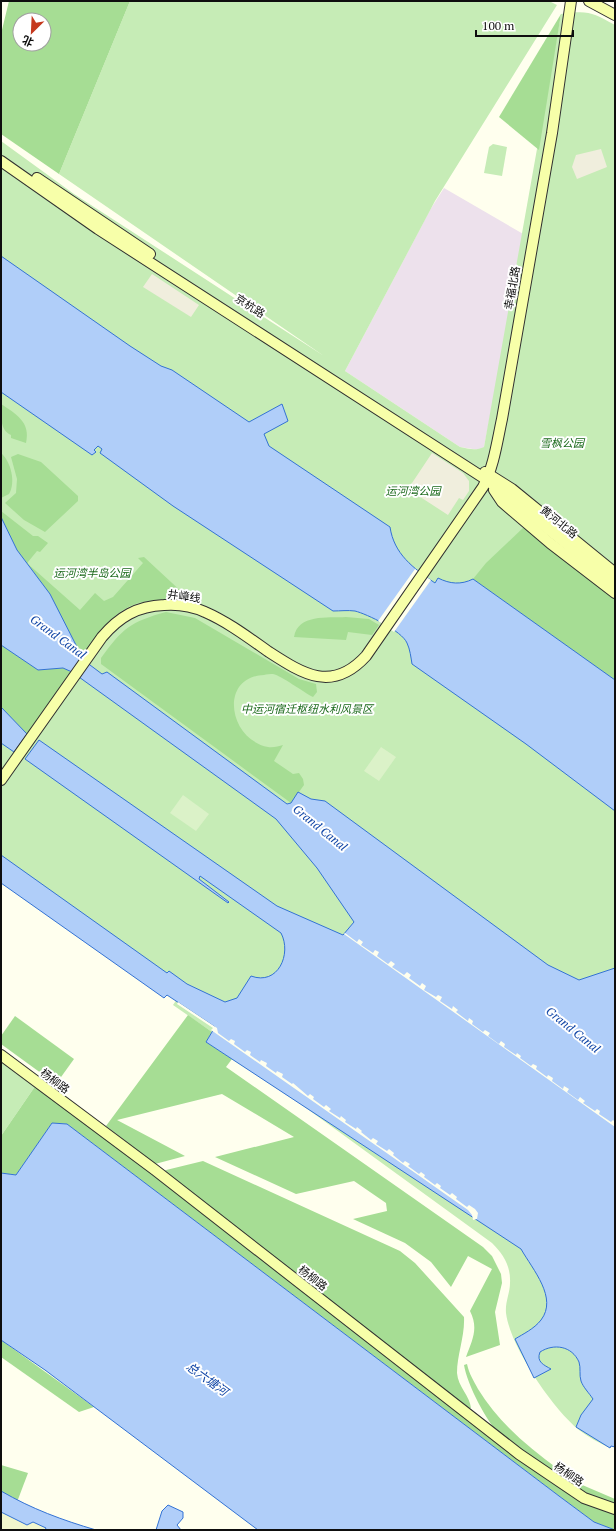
<svg xmlns="http://www.w3.org/2000/svg" width="616" height="1531" font-family="'PT Serif','Noto Sans SC',serif">
  <rect width="100%" height="100%" fill="#ffe"/>
  <polygon fill="#ede1ec" points="444,188 525,235 484,447 479,450 460,447 345,371 430,210"/>
  <polygon fill="#f1f6cd" points="1,1503 57,1530 1,1530"/>
  <g fill="#c6ecb6">
    <path d="M130,1H549L557,5L435,201L345,371L460,447C469,449 476,451 484,447L561,14C588,10 592,12 615,25V1447L611,1446L610,1448C599,1443 588,1437 579,1430C552,1408 510,1346 506,1313C505,1302 510,1293 510,1283C511,1266 503,1254 492,1243L302,1105L206,1042L212,1032L173,1005L181,993L1,864V141L74,194L324,356L59,174Z"/>
    <polygon points="493,144 507,147 502,176 484,173 489,147"/>
    <polygon points="1,1058 36,1085 1,1136"/>
  </g>
  <g fill="#a6dd94" fill-rule="evenodd">
    <path d="M9,1H130L59,174L1,134V34ZM20,20H44V44H20Z"/>
    <polygon points="561,14 539,150 499,117"/>
    <path d="M1,404C16,414 31,422 26,443L11,438V435C0,430 1,417 1,404Z"/>
    <path d="M1,453C11,462 16,482 9,494L1,498Z"/>
    <polygon points="18,454 41,462 78,496 78,501 45,532 24,520 5,503 16,493 17,479 11,457"/>
    <path d="M1,511L33,536H38L48,543L40,552L37,551L28,562V564L80,610L95,593L104,601L113,597L143,563L138,558L144,557L185,595C171,601 158,599 143,602C113,608 98,635 82,659L74,652L50,594L17,550L1,517Z"/>
    <polygon points="525,526 615,596 615,680 473,579 486,563"/>
    <path d="M166,612L195,618L299,679L316,684L317,692L313,697C303,692 282,676 273,674C271,674 266,674 264,675C219,677 228,739 268,747C273,748 279,746 283,745L274,761L293,774L299,773L303,779L304,785L291,803L101,664V658C123,628 130,622 166,612Z"/>
    <path d="M346,617L369,619L379,625L372,635L348,632L346,640L294,637C298,614 327,618 346,617Z"/>
    <polygon points="1,645 38,670 63,668 72,672 27,734 1,707"/>
    <path d="M188,1015L212,1032L206,1042L232,1059L226,1067L483,1247L492,1256L501,1274L502,1283L495,1312L500,1345L466,1357C472,1340 479,1329 470,1311L492,1269L468,1256L451,1287L431,1262L405,1243L353,1219L387,1211L386,1203L354,1181L296,1194L215,1157L294,1137L222,1094L117,1120L185,1156L155,1164L106,1126Z"/>
    <polygon points="15,1016 74,1059 56,1084 1,1044 1,1036"/>
    <polygon points="36,1085 501,1442 615,1513 615,1530 594,1522 559,1496 67,1124 52,1123 16,1175 1,1173 1,1136"/>
    <path d="M203,1161L400,1251L415,1263L464,1317C465,1336 457,1355 457,1373C458,1387 470,1396 471,1408H466L162,1171Z"/>
    <polygon points="1,1340 94,1407 79,1412 1,1357"/>
    <path d="M467,1364C469,1374 474,1381 478,1389C498,1422 527,1446 558,1469L554,1474C537,1462 516,1451 501,1436C487,1423 467,1384 464,1365Z"/>
    <polygon points="1,1465 28,1473 14,1510 1,1503"/>
    <polygon points="580,1484 615,1499 615,1506 577,1490"/>
  </g>
  <g fill="#dbf2c8">
    <polygon points="381,747 396,757 379,781 364,771"/>
    <polygon points="183,795 209,814 196,831 170,813"/>
  </g>
  <g fill="#f0eedd">
    <polygon points="601,149 607,167 577,179 572,167 576,155"/>
    <polygon points="152,274 199,305 191,317 143,287"/>
    <polygon points="432,453 463,473 469,481 469,491 463,500 459,498 448,515 408,489"/>
  </g>
  <g fill="#b0cef9" stroke="#3372d4">
    <path d="M1,256L130,346L161,366L172,370L249,422L282,404L288,421L264,434L269,446L390,527C394,554 413,568 435,583L438,578C450,584 461,585 473,579L615,680V811L526,744L412,664C411,658 410,649 407,643C402,631 367,614 355,611C348,610 340,611 333,611L173,506L100,453L102,449L98,446L94,450L96,452L92,455L1,392Z"/>
    <path d="M1,517L17,550L50,594L77,647L74,653L102,674L107,672L287,804L291,803L298,792L311,799L325,801L548,965L579,980L615,968V1447L611,1446L610,1448L576,1427L581,1415L593,1399C589,1393 583,1387 581,1381C579,1375 581,1368 579,1362C572,1346 554,1343 540,1352C536,1362 544,1365 551,1369L534,1378L515,1339C523,1334 534,1329 541,1320C558,1298 533,1270 521,1249L206,1042L215,1027L167,995L164,998L1,883V855L167,973L169,971L187,984L225,1002L237,998L251,976C278,986 292,954 281,933L200,876L199,879L229,902L228,903L25,759L39,740L277,906L343,935L354,922L317,868L276,819L72,672L63,668L38,670L1,645Z"/>
    <polygon points="1,707 27,734 14,752 1,743"/>
    <polygon points="52,1123 67,1124 559,1496 594,1522 615,1530 258,1530 45,1370 1,1340 1,1173 16,1175"/>
    <path d="M1,1491C32,1509 62,1520 96,1530H45L46,1528L33,1522L27,1525L1,1512Z"/>
    <polygon points="168,1505 183,1512 183,1518 177,1525 181,1530 156,1530 162,1511"/>
  </g>
  <g fill="#ffe">
    <polygon points="415,569 431,580 394,632 378,621"/>
    <polygon points="345,933 357,942 359,939 363,942 361,945 373,953 375,950 379,952 377,956 388,964 391,961 395,964 392,967 404,975 407,972 411,975 409,978 420,986 422,983 426,986 424,990 436,997 438,995 442,997 440,1001 452,1009 453,1006 458,1010 456,1012 468,1021 469,1018 473,1021 472,1024 483,1032 485,1030 490,1033 488,1036 499,1044 501,1041 505,1044 504,1047 516,1055 517,1053 521,1056 520,1058 531,1066 533,1064 537,1066 536,1069 547,1077 548,1075 553,1078 552,1081 563,1089 564,1086 569,1089 567,1092 578,1100 580,1097 585,1101 583,1103 595,1111 597,1109 600,1111 599,1114 611,1122 613,1120 615,1122 615,1127 344,934"/>
    <polygon points="178,1002 217,1028 218,1033 229,1041 231,1039 235,1041 234,1044 245,1052 247,1050 251,1052 250,1055 260,1062 261,1060 267,1063 266,1066 276,1073 277,1071 283,1074 282,1077 292,1084 293,1083 308,1096 310,1094 314,1097 313,1099 324,1107 326,1105 331,1109 329,1111 340,1118 341,1116 346,1120 345,1122 356,1129 357,1127 362,1131 361,1132 371,1140 373,1138 378,1141 376,1144 387,1151 389,1149 394,1153 393,1155 403,1163 405,1161 410,1164 408,1166 419,1174 421,1172 425,1175 424,1177 435,1185 437,1183 441,1186 440,1188 450,1195 452,1193 457,1197 456,1199 467,1207 469,1205 475,1209 478,1213 477,1219 473,1220 472,1215 468,1210 211,1030 213,1028 177,1004"/>
  </g>
  <g fill="none" stroke-linecap="round" stroke-linejoin="round">
    <defs>
      <g id="secondary">
        <polyline points="589,1 615,15"/>
        <polyline points="1,161 98,229 487,480 615,583"/>
        <polyline points="37,178 150,254"/>
        <polyline points="485,472 512,489 615,573"/>
        <polyline points="494,490 502,502 550,543 615,593"/>
        <path d="M1,780L102,637C119,617 137,606 164,605C178,604 192,606 205,612C228,622 249,638 269,652C303,674 332,693 366,656L483,487C494,466 497,442 502,419L552,133L571,1"/>
        <polyline points="1,1055 155,1170 519,1454 584,1498 615,1509"/>
      </g>
    </defs>
    <use href="#secondary" stroke="#303030" stroke-width="12"/>
    <use href="#secondary" stroke="#f7ffa9" stroke-width="10"/>
  </g>
  <g text-anchor="middle" stroke-width="4" stroke-linejoin="round" paint-order="stroke">
    <g font-size="11" fill="#0e0e0e" stroke="#fff">
      <text transform="translate(512 288) rotate(-80)" y="4">幸福北路</text>
      <text transform="translate(250 306) rotate(33)" y="4">京杭路</text>
      <text transform="translate(559 522) rotate(39)" y="4">黄河北路</text>
      <text transform="translate(184 596) rotate(8)" y="4">井嶂线</text>
      <text transform="translate(55 1081) rotate(37)" y="4">杨柳路</text>
      <text transform="translate(313 1278) rotate(38)" y="4">杨柳路</text>
      <text transform="translate(569 1474) rotate(34)" y="4">杨柳路</text>
    </g>
    <g font-size="11" font-style="italic" fill="#1a691a" stroke="#fff">
      <text x="562" y="447">雪枫公园</text>
      <text x="413" y="495">运河湾公园</text>
      <text x="92" y="577">运河湾半岛公园</text>
      <text x="307" y="713">中运河宿迁枢纽水利风景区</text>
    </g>
    <g font-size="12" font-style="italic" fill="#1045a6" stroke="#fff">
      <text transform="translate(58 637) rotate(36)" y="4">Grand Canal</text>
      <text transform="translate(320 828) rotate(39)" y="4">Grand Canal</text>
      <text transform="translate(573 1030) rotate(39)" y="4">Grand Canal</text>
      <text transform="translate(207 1379) rotate(36)" y="4">总六塘河</text>
    </g>
  </g>
  <rect width="616" height="1531" fill="none" stroke="#0e0e0e" stroke-width="4"/>
  <g transform="translate(32 32) rotate(204)"><circle r="19" fill="#ffffff" stroke="#9f9f9f"/>
  <path d="M0-3L7 15L0 10L-7 15Z" fill="#c5391e"/>
  <text y="-6" font-size="11" font-weight="bold" text-anchor="middle" fill="#0e0e0e">北</text>
  </g>
  <path d="M476 30v6h97v-6" fill="none" stroke="#0e0e0e" stroke-width="2"/>
  <text x="482" y="30" font-size="12" fill="#0e0e0e" stroke="#ffffff" stroke-width="3" paint-order="stroke">100 m</text>
</svg>
